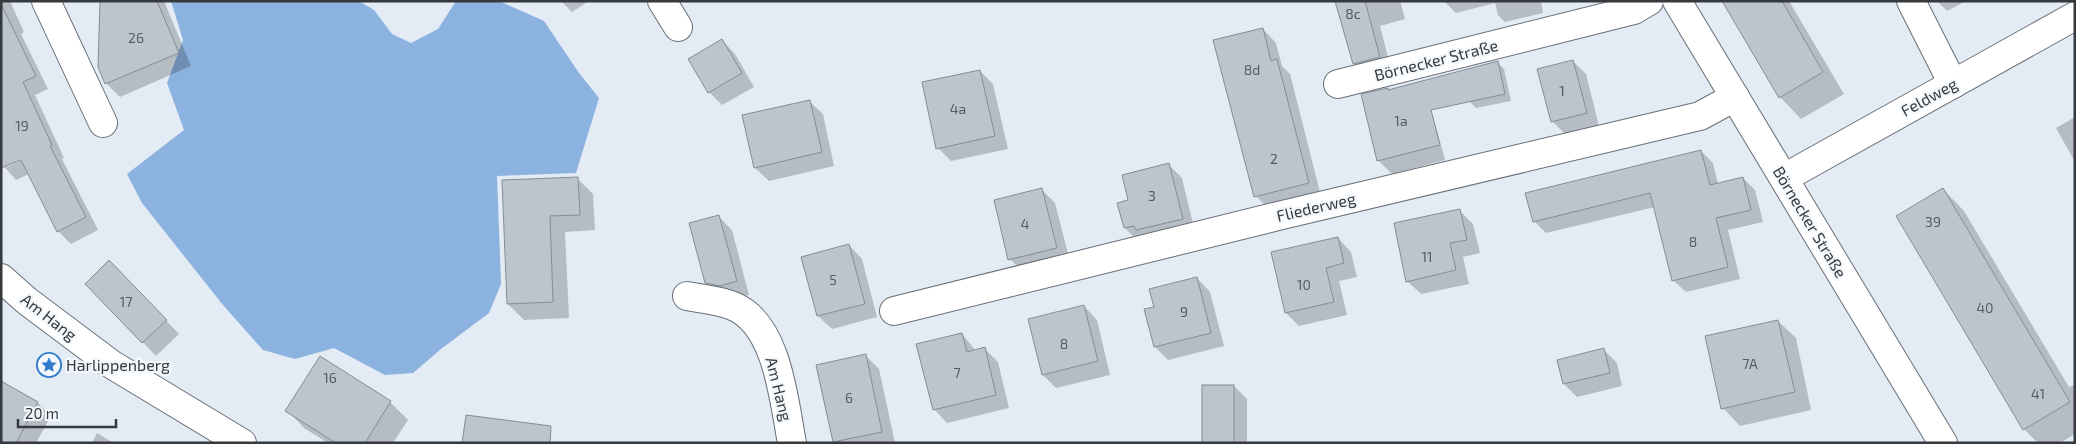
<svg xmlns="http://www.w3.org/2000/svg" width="2076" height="444" font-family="'Exo 2',sans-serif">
  <rect width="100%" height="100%" fill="#e3ebf4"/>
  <polygon fill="#8cb2df" points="171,1 359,1 374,10 392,34 411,43 438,29 456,1 499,1 544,21 579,73 599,98 576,173 497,176 501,284 489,313 441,349 413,373 385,375 334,348 295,359 263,350 223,305 142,203 127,174 184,130 167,83 183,40"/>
  <g fill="#0003" fill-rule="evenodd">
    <path d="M1,1H10L24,32L21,34L48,89L35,95L64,158L62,159L98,230L71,244L58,231L29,174L16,180L1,163ZM27,158L7,167V164Z"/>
    <polygon points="99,1 164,1 191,66 120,97 106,83 101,5"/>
    <polygon points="561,1 589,1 572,12"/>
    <polygon points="1336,1 1400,1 1405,19 1380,26 1391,69 1366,75 1354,63"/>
    <polygon points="1444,1 1541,1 1543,13 1505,22 1498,15 1495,3 1456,13"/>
    <polygon points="1723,1 1789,1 1844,94 1801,119 1780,97"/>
    <polygon points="1937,1 1966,1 1947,11"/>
    <polygon points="1263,29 1276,43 1282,66 1290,74 1321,196 1269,209 1256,196"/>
    <polygon points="722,40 735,54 754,87 722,105 709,92"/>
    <polygon points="1573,61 1586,74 1599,126 1565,134 1552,121"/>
    <polygon points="1497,62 1504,69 1511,101 1476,108 1469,101"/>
    <polygon points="980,71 993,84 1008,149 951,161 938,148"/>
    <polygon points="1387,89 1389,91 1428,98 1445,160 1392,174 1379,161"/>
    <polygon points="809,101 823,114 834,166 769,181 755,168"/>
    <polygon points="2075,117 2075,162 2056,128"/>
    <polygon points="1701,151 1713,163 1718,184 1743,178 1755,190 1763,222 1728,230 1740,279 1686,292 1673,280 1655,207 1546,233 1534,221"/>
    <polygon points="1169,165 1182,178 1195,232 1138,241 1125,228 1129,201"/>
    <polygon points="577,178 593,194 595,230 565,232 569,318 524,320 508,304 503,181"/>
    <polygon points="1943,189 1964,211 2069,387 2075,385 2075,434 2060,443 2038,443 2024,429 2009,404"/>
    <polygon points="1042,190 1055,203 1070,261 1023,272 1010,259"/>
    <polygon points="1459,210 1473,224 1480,253 1463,257 1469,284 1421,294 1407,281"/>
    <polygon points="719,217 732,230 749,295 734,299 720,296 706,283"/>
    <polygon points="1338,238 1351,252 1357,277 1339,281 1347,315 1299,326 1286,313"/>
    <polygon points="849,245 862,259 877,317 832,329 818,316"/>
    <polygon points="123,275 179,334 156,356 87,284"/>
    <polygon points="1197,278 1210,292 1224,346 1168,360 1155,347 1146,310 1155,308"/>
    <polygon points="1084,306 1097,320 1110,375 1056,388 1043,375"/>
    <polygon points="1778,321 1796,338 1811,410 1740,426 1723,408"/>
    <polygon points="962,334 976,351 984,348 998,362 1009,408 947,423 934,409"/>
    <polygon points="1603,349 1617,363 1622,386 1577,397 1564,384"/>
    <polygon points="865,355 879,369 895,443 835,443"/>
    <polygon points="1234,386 1247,399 1247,443 1203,443"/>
    <polygon points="390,402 408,420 393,443 328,443 304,428 287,410"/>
    <polygon points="38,403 51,416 36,443 1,443"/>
    <polygon points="97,433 114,443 92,443"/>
  </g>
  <g fill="#bcc4cd" stroke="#858c95">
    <polygon points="100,1 157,1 179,53 105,84 98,67"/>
    <polygon points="1335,1 1365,1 1380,57 1353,64"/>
    <polygon points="1722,1 1782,1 1823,72 1779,98"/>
    <polygon points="1,4 36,76 23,82 52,145 50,146 86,217 57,232 21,160 1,168"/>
    <polygon points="1263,28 1271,61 1277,59 1309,183 1254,197 1213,40"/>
    <polygon points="722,39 742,73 708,93 688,59"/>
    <polygon points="1573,60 1587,113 1551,122 1537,69"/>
    <polygon points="1498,61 1505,94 1431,110 1440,145 1377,161 1361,94 1388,88 1388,90"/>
    <polygon points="980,70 995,136 936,149 922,82"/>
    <polygon points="810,100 822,152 754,168 742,115"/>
    <polygon points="1701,150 1710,185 1743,177 1751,210 1716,218 1728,267 1672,281 1650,193 1533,222 1525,193"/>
    <polygon points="1169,163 1183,219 1136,230 1134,226 1124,228 1117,203 1128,200 1122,175"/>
    <polygon points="578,177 580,215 550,216 553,302 507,304 502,180"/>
    <polygon points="1042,188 1057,248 1008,260 994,200"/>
    <polygon points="1943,188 2070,402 2023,430 1896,216"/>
    <polygon points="1460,209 1467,240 1450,243 1456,270 1406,282 1394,223"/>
    <polygon points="719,215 737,281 720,286 705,283 689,223"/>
    <polygon points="1338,237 1344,263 1326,268 1334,302 1285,313 1271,252"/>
    <polygon points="849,244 865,304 817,316 801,257"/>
    <polygon points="109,260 167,320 142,343 85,284"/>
    <polygon points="1197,277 1211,333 1154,347 1144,309 1154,307 1149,289"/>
    <polygon points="1084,305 1098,361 1042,375 1028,319"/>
    <polygon points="1778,320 1795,392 1721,409 1705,336"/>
    <polygon points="962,333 967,352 985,347 996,395 933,410 916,344"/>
    <polygon points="1604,348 1610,373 1563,384 1557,360"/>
    <polygon points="866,354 882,432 833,442 816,365"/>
    <polygon points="320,356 391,401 365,443 336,443 285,411"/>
    <polygon points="1,381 38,402 16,443 1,443"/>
    <rect x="1202" y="385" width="32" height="58"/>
    <polygon points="466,415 551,426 550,443 462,443"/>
  </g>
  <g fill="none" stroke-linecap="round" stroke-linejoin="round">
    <defs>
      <g id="minor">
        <polyline points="46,1 103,123"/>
        <polyline points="662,1 678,27"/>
        <polyline points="1677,1 1943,443"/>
        <polyline points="1911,1 1953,84"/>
        <polyline points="1338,84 1634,10 1649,1"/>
        <polyline points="1784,178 2075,16"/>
        <polyline points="1,278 27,301 111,364 242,443"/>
        <path d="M687,296C702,299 719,300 733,306C778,324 784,402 792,443"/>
        <polyline points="894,311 1278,216 1700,116 1735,97"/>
      </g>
    </defs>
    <use href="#minor" stroke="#686f77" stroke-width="30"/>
    <use href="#minor" stroke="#fff" stroke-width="28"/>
  </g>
  <defs>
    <symbol id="sight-ring" viewBox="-11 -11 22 22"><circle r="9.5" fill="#f3f8fd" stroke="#317ccd" stroke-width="1.5"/><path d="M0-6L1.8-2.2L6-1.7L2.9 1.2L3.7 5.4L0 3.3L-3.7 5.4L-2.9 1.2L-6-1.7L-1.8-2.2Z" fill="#317ccd"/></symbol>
  </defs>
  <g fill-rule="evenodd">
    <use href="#sight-ring" x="35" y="351" width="28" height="28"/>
  </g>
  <g text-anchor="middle" stroke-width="4.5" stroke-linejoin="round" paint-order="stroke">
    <g font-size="14" fill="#585c61">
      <text x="1353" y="19">8c</text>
      <text x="136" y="43">26</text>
      <text x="1252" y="75">8d</text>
      <text x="1562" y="96">1</text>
      <text x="958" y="114">4a</text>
      <text x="1401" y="126">1a</text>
      <text x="22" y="131">19</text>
      <text x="1274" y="164">2</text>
      <text x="1152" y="201">3</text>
      <text x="1933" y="227">39</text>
      <text x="1025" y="229">4</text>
      <text x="1693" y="247">8</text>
      <text x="1427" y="262">11</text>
      <text x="833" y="285">5</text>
      <text x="1304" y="290">10</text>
      <text x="126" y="307">17</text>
      <text x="1985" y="313">40</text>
      <text x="1184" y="317">9</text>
      <text x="1064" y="349">8</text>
      <text x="1750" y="369">7A</text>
      <text x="957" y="378">7</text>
      <text x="330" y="383">16</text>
      <text x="2038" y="399">41</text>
      <text x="849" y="403">6</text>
    </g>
    <g font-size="16" fill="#36393d" stroke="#f3f8fd">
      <text transform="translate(1436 60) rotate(-14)" y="6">Börnecker Straße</text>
      <text transform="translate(1929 97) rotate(-29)" y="6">Feldweg</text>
      <text transform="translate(1316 207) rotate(-13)" y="6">Fliederweg</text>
      <text transform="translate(1810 222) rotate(59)" y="6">Börnecker Straße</text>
      <text transform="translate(49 317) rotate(38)" y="6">Am Hang</text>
      <text transform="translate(779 389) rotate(76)" y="6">Am Hang</text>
    </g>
    <g font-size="16" fill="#36393d" stroke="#f3f8fd" text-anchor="start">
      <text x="66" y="371">Harlippenberg</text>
    </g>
  </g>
  <rect width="2076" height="444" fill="none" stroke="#36393d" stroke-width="5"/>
  <path d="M18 419v8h98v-8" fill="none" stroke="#36393d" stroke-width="2.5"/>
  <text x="25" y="419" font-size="15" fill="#36393d" stroke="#f3f8fd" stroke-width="4" paint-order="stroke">20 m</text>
</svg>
